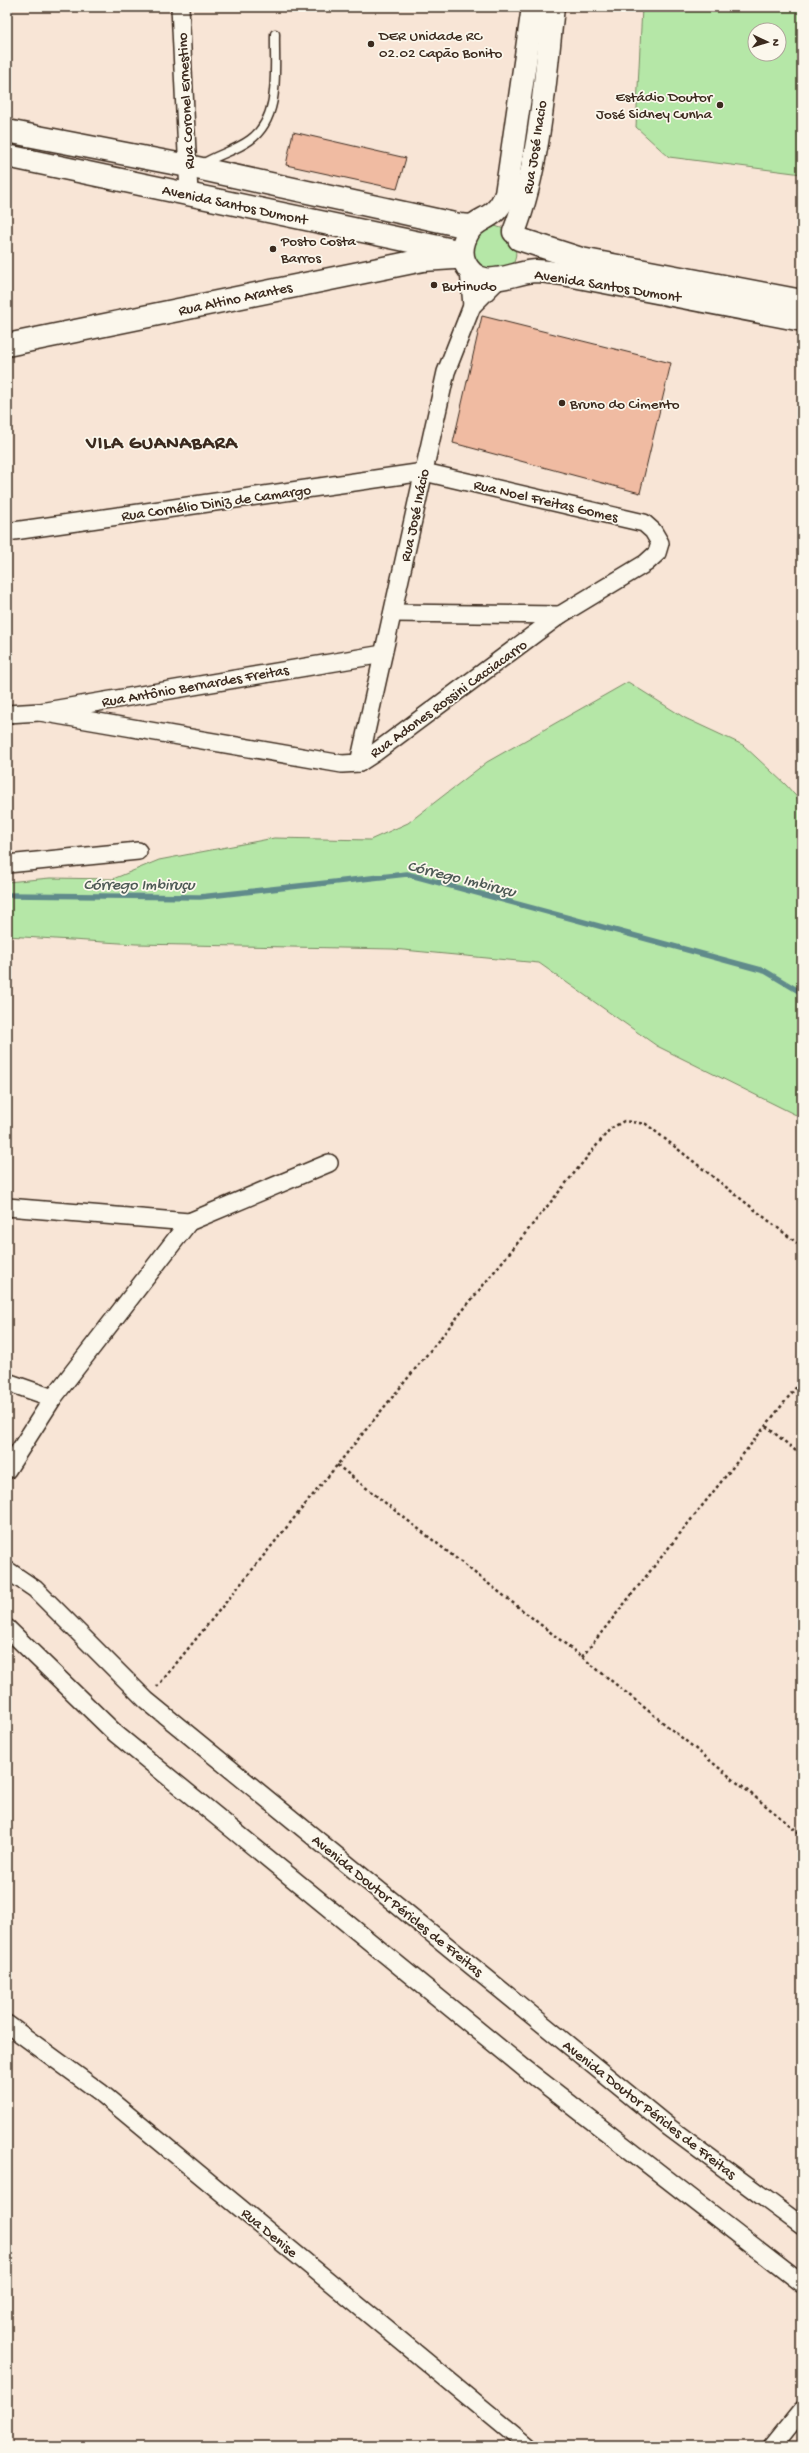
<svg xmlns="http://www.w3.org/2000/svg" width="809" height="2453" font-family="'Gochi Hand',sans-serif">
  <rect width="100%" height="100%" fill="#f8e5d6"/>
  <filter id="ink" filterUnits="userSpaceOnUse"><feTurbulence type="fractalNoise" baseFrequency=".025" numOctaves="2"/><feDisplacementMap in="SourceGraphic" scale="8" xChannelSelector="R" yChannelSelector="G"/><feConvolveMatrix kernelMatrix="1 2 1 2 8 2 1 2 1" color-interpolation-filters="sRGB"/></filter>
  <g filter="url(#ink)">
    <g fill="#b5e7a7" stroke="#788862" fill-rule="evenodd">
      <path d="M642,7H802V174L669,157L636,127ZM755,30H779V54H755Z"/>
      <path d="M492,225L507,230C515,246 521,255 509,270L486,276L466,244Z"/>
      <polygon points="628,682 685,718 743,745 786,785 802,803 802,1118 657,1046 539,963 393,949 136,944 7,936 7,882 50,878 113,879 159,860 274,838 370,840 408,823 487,762"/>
    </g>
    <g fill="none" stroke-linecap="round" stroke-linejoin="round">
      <polyline stroke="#618b8b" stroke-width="5.5" points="7,895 200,897 407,874 765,971 802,993"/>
    </g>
    <g fill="#f0bba2" stroke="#3b2a1e">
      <polygon points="293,132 406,158 397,189 286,165"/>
      <polygon points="482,316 671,363 640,493 453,443"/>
    </g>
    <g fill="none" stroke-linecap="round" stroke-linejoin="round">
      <defs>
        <path id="lane" d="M201,165C216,155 235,151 250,140C282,117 274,68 275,34"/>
        <g id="street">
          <polyline points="180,7 189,194"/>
          <polyline points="469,270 472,306"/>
          <polyline points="7,532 424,472 644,523 653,531 660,543 657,553 646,563 560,615 376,752 359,763 342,764 40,712"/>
          <polyline points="393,613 560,615"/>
          <polyline points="7,714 40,712 383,654"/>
          <polyline points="359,763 446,372 472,306 498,280"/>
          <polyline points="7,864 138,851"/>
          <polyline points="7,1207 189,1222 329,1163"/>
          <polyline points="7,1382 53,1398"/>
          <polyline points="7,1470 53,1398 189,1222"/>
          <polyline points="7,1570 35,1589 146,1700 670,2128 802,2226"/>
          <polyline points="7,1628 116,1734 524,2068 802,2284"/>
          <polyline points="7,2024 100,2092 528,2446"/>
          <polyline points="773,2446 802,2410"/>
        </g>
        <g id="secondary">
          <path d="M533,7L506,194C495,222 479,215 469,231C463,241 460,252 465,263C480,294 511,272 536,271C545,271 554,273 563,274L802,320"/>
          <polyline points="7,131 188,166 459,225 472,226"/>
          <polyline points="7,156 462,252"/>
          <path d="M514,232C540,165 545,79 553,7"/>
          <polyline points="519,239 581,259 802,301"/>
          <polyline points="7,345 423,260 454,258"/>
        </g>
      </defs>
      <use href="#lane" stroke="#3b2a1e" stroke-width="11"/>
      <use href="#street" stroke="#3b2a1e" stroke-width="20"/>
      <use href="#secondary" stroke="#3b2a1e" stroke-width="25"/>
      <g stroke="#3b2a1e" stroke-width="2.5" stroke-dasharray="3 3" stroke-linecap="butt">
        <polyline points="766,1426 802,1456"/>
        <polyline points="337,1465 582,1657 802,1835"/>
        <polyline points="582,1657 802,1380"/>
        <polyline points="157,1687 610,1129 624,1121 646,1124 802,1247"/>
      </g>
      <use href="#lane" stroke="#fbf7ec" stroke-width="8"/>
      <use href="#street" stroke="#fbf7ec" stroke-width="17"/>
      <use href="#secondary" stroke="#fbf7ec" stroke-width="22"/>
    </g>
  </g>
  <g fill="#3b2a1e" stroke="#fbf7ec" stroke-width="1.5">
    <circle cx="371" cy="44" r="4"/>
    <circle cx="720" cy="105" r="4"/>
    <circle cx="273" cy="249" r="4"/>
    <circle cx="434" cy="285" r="4"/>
    <circle cx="562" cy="403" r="4"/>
  </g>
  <g text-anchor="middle" stroke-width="3.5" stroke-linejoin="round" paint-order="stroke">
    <g font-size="15" fill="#3b2a1e" stroke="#fbf7ec" text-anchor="start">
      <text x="379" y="40">DER Unidade RC<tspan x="379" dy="17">02.02 Capão Bonito</tspan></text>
      <text x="712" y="101" text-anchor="end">Estádio Doutor<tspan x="712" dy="17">José Sidney Cunha</tspan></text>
      <text x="281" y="245">Posto Costa<tspan x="281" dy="17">Barros</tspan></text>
      <text x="442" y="290">Butinudo</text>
      <text x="570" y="408">Bruno do Cimento</text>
    </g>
    <g font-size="15" fill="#3b2a1e" stroke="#fbf7ec">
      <text transform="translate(185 101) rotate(-93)" y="5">Rua Coronel Ernestino</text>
      <text transform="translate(534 147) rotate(-81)" y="5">Rua José Inacio</text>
      <text transform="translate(235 204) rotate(12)" y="5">Avenida Santos Dumont</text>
      <text transform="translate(608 285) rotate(9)" y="5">Avenida Santos Dumont</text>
      <text transform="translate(235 298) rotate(-12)" y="5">Rua Altino Arantes</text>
      <text transform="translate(546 500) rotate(13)" y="5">Rua Noel Freitas Gomes</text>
      <text transform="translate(216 502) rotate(-8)" y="5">Rua Cornélio Diniz de Camargo</text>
      <text transform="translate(414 515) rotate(-78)" y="5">Rua José Inácio</text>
      <text transform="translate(195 685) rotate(-10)" y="5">Rua Antônio Bernardes Freitas</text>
      <text transform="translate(448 698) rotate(-36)" y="5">Rua Adones Rossini Cacciacarro</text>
      <text transform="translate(398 1905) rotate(39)" y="5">Avenida Doutor Péricles de Freitas</text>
      <text transform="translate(650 2109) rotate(38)" y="5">Avenida Doutor Péricles de Freitas</text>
      <text transform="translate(270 2232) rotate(40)" y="5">Rua Denise</text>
    </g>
    <g font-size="16" font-style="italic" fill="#4e5a55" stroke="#fbf7ec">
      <text transform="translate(462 877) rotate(14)" y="6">Córrego Imbiruçu</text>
      <text x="139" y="889">Córrego Imbiruçu</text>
    </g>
    <g font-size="19" font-weight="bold" letter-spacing="1" fill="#3b2a1e" stroke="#fbf7ec">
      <text x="162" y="448">VILA GUANABARA</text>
    </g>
  </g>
  <rect width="809" height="2453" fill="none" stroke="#fbf7ec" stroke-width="24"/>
  <rect x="12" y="12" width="785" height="2429" fill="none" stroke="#3b2a1e" stroke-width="1.5" filter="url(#ink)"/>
  <g transform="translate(767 42) rotate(94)"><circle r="19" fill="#fbf7ec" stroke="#aea59a"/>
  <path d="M0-3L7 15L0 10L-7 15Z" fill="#3b2a1e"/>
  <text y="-6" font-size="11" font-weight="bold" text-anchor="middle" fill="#3b2a1e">N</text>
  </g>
</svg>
